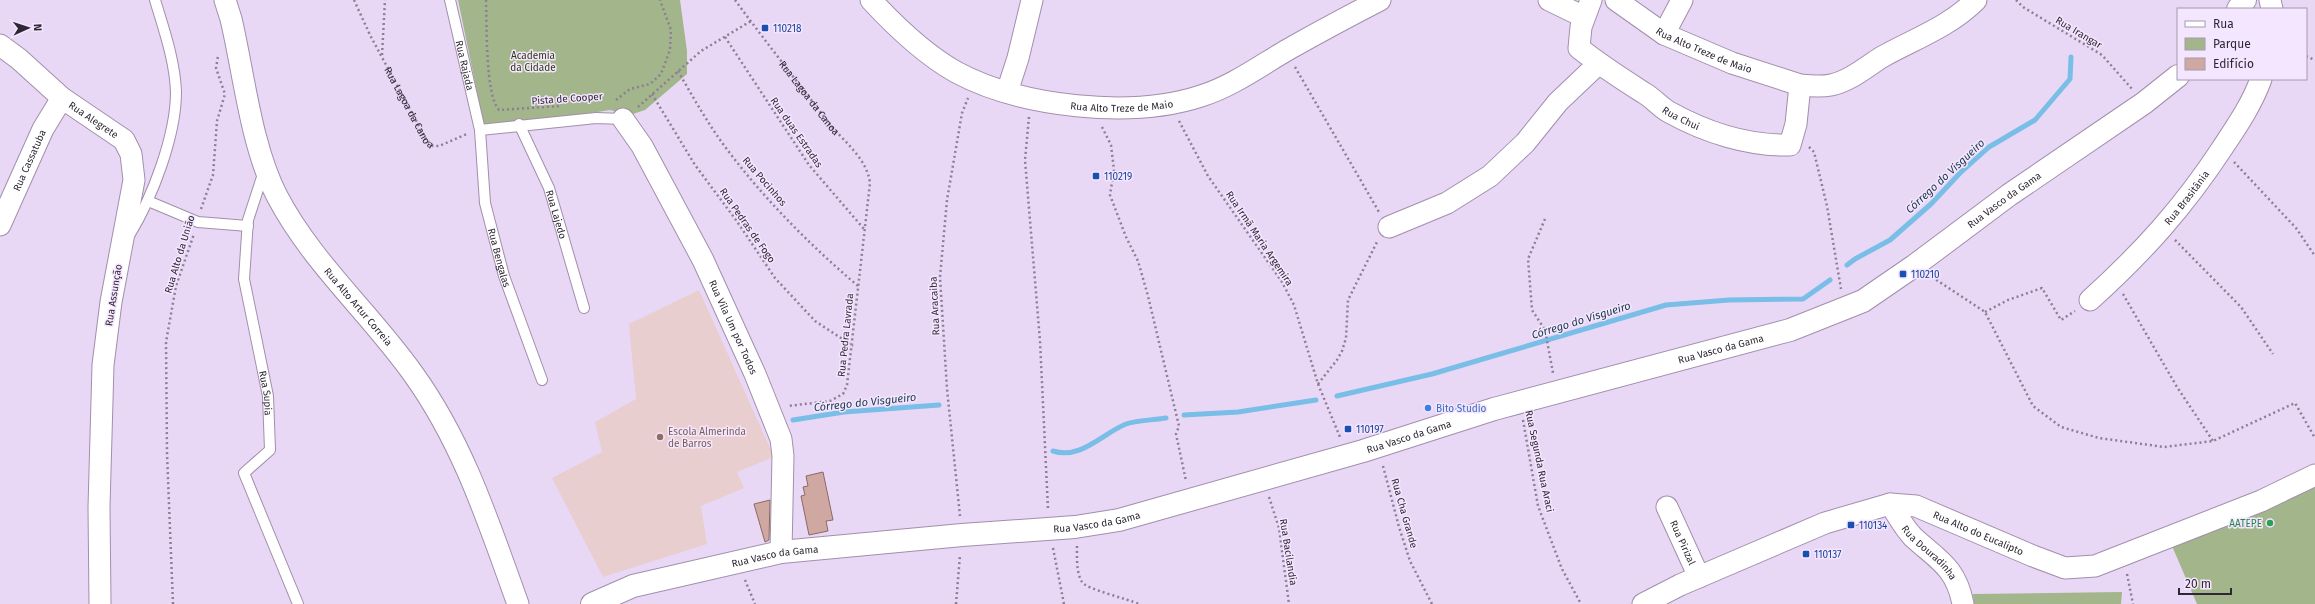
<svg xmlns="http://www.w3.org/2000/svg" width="2315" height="604" font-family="'Fira Sans',sans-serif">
  <rect width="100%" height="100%" fill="#e9d7f6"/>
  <polygon fill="#e8cecf" points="699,290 774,457 737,472 744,488 701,506 707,544 603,577 552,478 602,452 595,422 636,399 629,324"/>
  <g fill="#a3b58a">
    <polygon points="458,0 680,0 687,51 687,74 645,110 630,115 610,110 485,130"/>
    <polygon points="2315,481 2315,604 2197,604 2172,546"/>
    <polygon points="2122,592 2121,604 1974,604 1973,594"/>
  </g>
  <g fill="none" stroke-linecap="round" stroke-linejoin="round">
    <g stroke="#78bee6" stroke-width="5">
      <polyline points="1847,265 1855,259 1890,240 1931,204 1960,173 1989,147 2035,120 2070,79 2071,57"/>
      <polyline points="1337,396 1432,374 1666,305 1729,300 1803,299 1830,280"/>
      <polyline points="1184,415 1238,412 1316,400"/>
      <polyline points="793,420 844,412 939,405"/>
      <path d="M1053,451C1081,460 1103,433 1126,424C1138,420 1154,420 1166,418"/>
    </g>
  </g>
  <g fill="#cfa8a2" stroke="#8c6964">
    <polygon points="823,472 833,520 826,521 828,531 809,535 801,496 805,495 803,487 808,486 806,476"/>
    <polygon points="770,500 769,540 765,542 754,504"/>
  </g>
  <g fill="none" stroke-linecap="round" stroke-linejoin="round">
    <defs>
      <g id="service">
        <path id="s3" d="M450,0L480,130L485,203L504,276L542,380"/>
        <path id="s4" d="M519,124L549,188L584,308"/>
        <polyline points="480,130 596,118 623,119"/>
        <path id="s5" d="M264,171L248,220L244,279L268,396L270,450L244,473L298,604"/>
        <polyline points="148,201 198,222 248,226"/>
        <path d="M130,234C152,198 176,136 176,92C175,61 164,30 155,0"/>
      </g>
      <g id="minor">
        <path id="s6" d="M225,0L231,19C244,74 251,146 277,196C312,263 371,314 414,375C464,445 489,524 518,604"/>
        <path id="s7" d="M871,0C896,27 924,54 956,72C1021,107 1131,119 1201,96C1233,86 1261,65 1289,49C1319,32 1349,16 1380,0"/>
        <polyline points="1549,0 1584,17"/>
        <path id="s8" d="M1591,0L1581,27L1579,48C1600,65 1622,79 1644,93C1653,98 1660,107 1669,112C1705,132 1748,146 1790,145L1796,124L1800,85"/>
        <path id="s9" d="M1616,0L1664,34L1732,63L1800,85C1810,86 1821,87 1831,85C1850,81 1866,67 1882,57C1914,39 1949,27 1976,0"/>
        <polyline points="2270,0 2272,9"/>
        <polyline points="1664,34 1682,0"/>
        <path id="s10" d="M0,45L19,59L62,98L124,140L131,154L134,180L111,302L103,365L99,507L100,604"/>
        <polyline points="1007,92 1018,58 1032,0"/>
        <path id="s11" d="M623,119L642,146L703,260L755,374L781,439L783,456L781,552"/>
        <path id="s12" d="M0,225L43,129L62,98"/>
        <polyline points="1389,227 1447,203 1490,176 1525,143 1558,102 1598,64"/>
        <path id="s13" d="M2090,300C2143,252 2183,208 2223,147C2237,126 2252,104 2261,79"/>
        <path id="s14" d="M1890,504C1897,514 1904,528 1913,537C1938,560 1956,567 1963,604"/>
        <path id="s15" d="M1667,507L1699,577"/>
        <path id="s16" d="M1643,604L1680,585L1825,523L1890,504L1916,506L2033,556L2065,568L2095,566L2261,501L2315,475"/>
      </g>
      <g id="secondary">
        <polyline points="2238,9 2245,0"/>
        <path id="s17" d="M592,604L633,586L781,552L962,535L1075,527L1119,520L1363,451L1494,409L1790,330L1863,301L1914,266L2009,195L2144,103L2178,76"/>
      </g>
    </defs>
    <use href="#service" stroke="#a18fac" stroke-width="12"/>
    <use href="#minor" stroke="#a18fac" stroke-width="23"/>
    <use href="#secondary" stroke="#a18fac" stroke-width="24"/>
    <g stroke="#8c7f95" stroke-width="2.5" stroke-dasharray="2 3" stroke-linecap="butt">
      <path id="s1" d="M354,0L370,35L427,141L433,146H439L467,134"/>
      <path d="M486,0C487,24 485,95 499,110L560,106"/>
      <path id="s2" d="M735,0C765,41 797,81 828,122C843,141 867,158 870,183L847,385L843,394L830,401L788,406"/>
      <polyline points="2016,0 2023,7 2102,55 2132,89"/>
      <polyline points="725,37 809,165 864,229"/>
      <polyline points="382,55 385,0"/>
      <polyline points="2306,56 2315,60"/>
      <polyline points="1295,67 1379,212"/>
      <path d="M678,71C693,97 708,124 726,148C764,199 810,245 858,286"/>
      <polyline points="652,94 695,165 736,220 775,278 815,321 853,346"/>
      <polyline points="616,100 630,89 650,84 661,74 670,50 671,30 660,0"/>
      <polyline points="638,107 701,51 751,21"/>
      <polyline points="1029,117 1025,160 1040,341 1048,509"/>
      <polyline points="1179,121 1208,176 1282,282 1294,305 1318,384 1340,437"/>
      <polyline points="1102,127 1111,145 1114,170 1110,195 1126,237 1138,261 1148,296 1179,426 1176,434 1186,481"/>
      <polyline points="1809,147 1814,152 1827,206 1841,289"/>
      <polyline points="2234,162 2296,228 2315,256"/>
      <polyline points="201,209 213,175 217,121 225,94 216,68 218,56"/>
      <polyline points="1545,219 1528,259 1532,310 1545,330 1553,373"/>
      <polyline points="2175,240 2241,307 2273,354"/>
      <polyline points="1932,277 1985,312 2033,406 2061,427 2099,438 2164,447 2213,441 2295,403 2315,438"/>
      <polyline points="2123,294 2177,387 2213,441"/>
      <polyline points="1985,312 2008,300 2042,288 2061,320 2075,311"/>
      <polyline points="1318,384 1337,360 1342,351 1346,338 1348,300 1377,242"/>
      <polyline points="1523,420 1538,506 1562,569 1581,604"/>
      <polyline points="1383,466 1399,527 1410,561 1432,604"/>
      <polyline points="1269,497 1279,528 1289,604"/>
      <polyline points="960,516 947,389 940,277 947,200 962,113 968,98"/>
      <path d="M1077,546C1077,557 1076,572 1082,582C1086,589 1128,599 1139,604"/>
      <polyline points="1053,548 1064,604"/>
      <polyline points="2127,574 2133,604"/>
      <polyline points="745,580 755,604"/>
      <polyline points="173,604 167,454 166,342 176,286 194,234"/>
      <polyline points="956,604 960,555"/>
    </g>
    <use href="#service" stroke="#fff" stroke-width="10"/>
    <use href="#minor" stroke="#fff" stroke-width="21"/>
    <use href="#secondary" stroke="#fff" stroke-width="22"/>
  </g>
  <g fill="#1a4fb4" stroke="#f5e6ff" stroke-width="1.5">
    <rect x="761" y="24" width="8" height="8" rx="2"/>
    <rect x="1092" y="172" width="8" height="8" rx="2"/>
    <rect x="1899" y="270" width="8" height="8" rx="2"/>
    <rect x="1344" y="425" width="8" height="8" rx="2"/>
    <rect x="1847" y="521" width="8" height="8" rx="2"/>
    <rect x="1802" y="550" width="8" height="8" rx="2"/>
  </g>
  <circle fill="#3f7fe0" stroke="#f5e6ff" stroke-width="1.5" cx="1428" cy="408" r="4"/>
  <circle fill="#8d6e63" stroke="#f5e6ff" stroke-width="1.5" cx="660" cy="437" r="4"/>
  <circle fill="#2e9e5b" stroke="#f5e6ff" stroke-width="1.5" cx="2270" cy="523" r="4"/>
  <g text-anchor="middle" stroke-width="3" stroke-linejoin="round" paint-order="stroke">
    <g font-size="10" fill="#164399" stroke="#f5e6ff" text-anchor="start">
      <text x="773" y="32">110218</text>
      <text x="1104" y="180">110219</text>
      <text x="1911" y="278">110210</text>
      <text x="1356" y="433">110197</text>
      <text x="1859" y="529">110134</text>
      <text x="1814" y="558">110137</text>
    </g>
    <g font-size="10" fill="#2f2834" stroke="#f5e6ff">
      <text transform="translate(2079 32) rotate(31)" y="4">Rua Irangar</text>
      <text dy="4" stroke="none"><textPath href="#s9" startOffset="102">Rua Alto Treze de Maio</textPath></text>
      <text dy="4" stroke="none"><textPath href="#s3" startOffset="67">Rua Rajada</textPath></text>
      <text transform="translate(567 98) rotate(-4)" y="4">Pista de Cooper</text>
      <text dy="4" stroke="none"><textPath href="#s2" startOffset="123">Rua Lagoa da Canoa</textPath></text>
      <text dy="4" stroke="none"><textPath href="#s7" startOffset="283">Rua Alto Treze de Maio</textPath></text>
      <text dy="4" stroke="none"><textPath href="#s1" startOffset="121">Rua Lagoa da Canoa</textPath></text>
      <text dy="4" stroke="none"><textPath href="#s8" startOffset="174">Rua Chui</textPath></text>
      <text dy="4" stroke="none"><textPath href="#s10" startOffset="120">Rua Alegrete</textPath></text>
      <text transform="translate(797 132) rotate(55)" y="4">Rua duas Estradas</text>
      <text dy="4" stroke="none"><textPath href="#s12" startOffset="71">Rua Cassatuba</textPath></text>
      <text transform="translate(765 181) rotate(49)" y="4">Rua Pocinhos</text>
      <text dy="4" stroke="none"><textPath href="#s13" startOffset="141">Rua Brasitânia</textPath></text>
      <text dy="4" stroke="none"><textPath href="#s17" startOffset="1486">Rua Vasco da Gama</textPath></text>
      <text dy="4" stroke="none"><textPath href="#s4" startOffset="98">Rua Lajedo</textPath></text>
      <text transform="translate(748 225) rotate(55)" y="4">Rua Pedras de Fogo</text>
      <text transform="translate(1260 238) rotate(56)" y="4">Rua Irmã Maria Argemira</text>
      <text transform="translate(179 254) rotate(-73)" y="4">Rua Alto da União</text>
      <text dy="4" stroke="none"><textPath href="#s3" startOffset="263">Rua Bengalas</textPath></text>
      <text transform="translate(113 295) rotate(-81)" y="4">Rua Assunção</text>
      <text dy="4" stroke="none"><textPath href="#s6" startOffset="341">Rua Alto Artur Correia</textPath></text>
      <text transform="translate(934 306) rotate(-93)" y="4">Rua Aracaiba</text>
      <text dy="4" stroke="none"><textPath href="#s11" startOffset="236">Rua Vila Um por Todos</textPath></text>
      <text transform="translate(845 335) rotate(-84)" y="4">Rua Pedra Lavrada</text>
      <text dy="4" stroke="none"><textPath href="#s17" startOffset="1162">Rua Vasco da Gama</textPath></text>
      <text dy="4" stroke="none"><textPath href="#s5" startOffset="227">Rua Supia</textPath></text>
      <text dy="4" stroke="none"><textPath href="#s17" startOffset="838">Rua Vasco da Gama</textPath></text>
      <text transform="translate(1540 461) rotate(78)" y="4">Rua Segunda Rua Araci</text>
      <text transform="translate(1405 513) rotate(74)" y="4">Rua Cha Grande</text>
      <text dy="4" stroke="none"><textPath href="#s17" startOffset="514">Rua Vasco da Gama</textPath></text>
      <text dy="4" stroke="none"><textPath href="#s16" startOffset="361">Rua Alto do Eucalipto</textPath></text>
      <text dy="4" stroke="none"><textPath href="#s15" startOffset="39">Rua Pirizal</textPath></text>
      <text transform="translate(1289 552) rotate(81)" y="4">Rua Bacilandia</text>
      <text dy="4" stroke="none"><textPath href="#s14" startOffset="63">Rua Douradinha</textPath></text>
      <text dy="4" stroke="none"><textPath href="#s17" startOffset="190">Rua Vasco da Gama</textPath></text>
    </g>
    <g font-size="10" fill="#2b3a0b" stroke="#f5e6ff">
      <text x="533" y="59">Academia<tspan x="533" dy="12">da Cidade</tspan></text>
    </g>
    <g font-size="10" fill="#366cbe" stroke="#f5e6ff" text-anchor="start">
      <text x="1436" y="412">Bito Studio</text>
    </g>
    <g font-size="10" fill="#785e54" stroke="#f5e6ff" text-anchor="start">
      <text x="668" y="435">Escola Almerinda<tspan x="668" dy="12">de Barros</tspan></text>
    </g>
    <g font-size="10" fill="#27864d" stroke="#f5e6ff" text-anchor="end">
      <text x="2262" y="527">AATEPE</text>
    </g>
    <g font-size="11" font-style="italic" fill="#19394a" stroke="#f5e6ff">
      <text transform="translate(1945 176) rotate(-43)" y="4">Córrego do Visgueiro</text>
      <text transform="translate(1581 320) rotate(-17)" y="4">Córrego do Visgueiro</text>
      <text transform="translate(865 402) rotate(-6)" y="4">Córrego do Visgueiro</text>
    </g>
  </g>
  <rect x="2177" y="8" width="130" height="72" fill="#f5e6ff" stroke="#a69aae"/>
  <rect x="2185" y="21" width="20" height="6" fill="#ffffff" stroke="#a69aae"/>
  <text x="2213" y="28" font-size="12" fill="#2f2834">Rua</text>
  <rect x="2185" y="38" width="20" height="12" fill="#a3b58a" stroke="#a69aae"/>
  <text x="2213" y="48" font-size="12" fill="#2f2834">Parque</text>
  <rect x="2185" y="58" width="20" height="12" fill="#cfa8a2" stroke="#a69aae"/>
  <text x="2213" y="68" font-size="12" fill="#2f2834">Edifício</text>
  <g transform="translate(28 28) rotate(87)" stroke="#f5e6ff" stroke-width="3" paint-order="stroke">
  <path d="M0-3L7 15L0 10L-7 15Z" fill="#2f2834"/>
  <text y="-6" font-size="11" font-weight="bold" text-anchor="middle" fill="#2f2834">N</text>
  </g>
  <path d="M2179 588v6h52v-6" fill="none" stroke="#2f2834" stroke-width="2"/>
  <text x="2185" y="588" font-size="12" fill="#2f2834" stroke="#f5e6ff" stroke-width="3" paint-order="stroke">20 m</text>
</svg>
